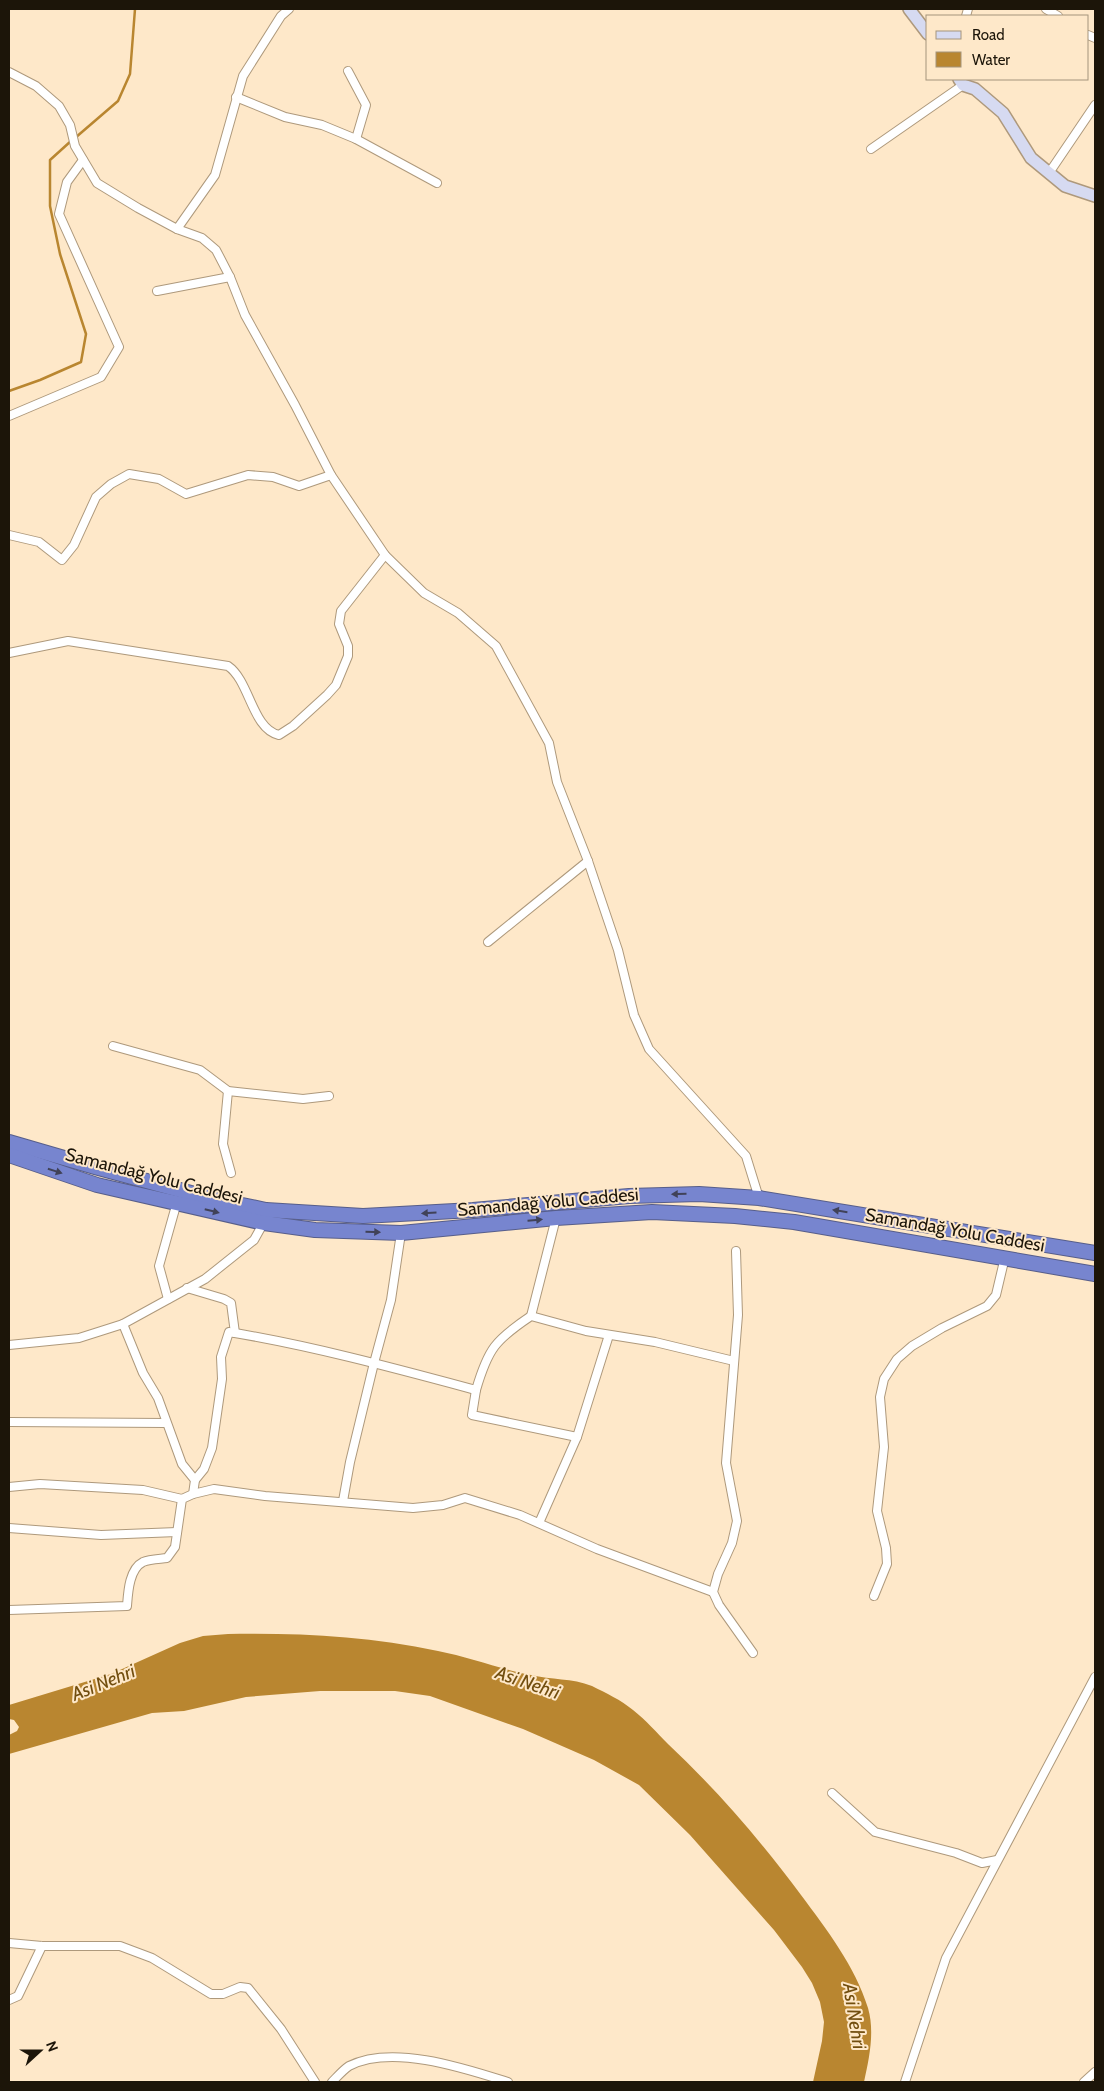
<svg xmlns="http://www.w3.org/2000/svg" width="1104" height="2091" font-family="Cabin,sans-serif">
  <rect width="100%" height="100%" fill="#fee8c9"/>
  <path fill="#b98630" d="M228,1634C299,1633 368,1636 438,1651C469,1657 500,1669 531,1675C551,1680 572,1678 592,1686C606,1693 621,1700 633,1710C646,1720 657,1733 668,1744C717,1790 761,1841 801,1895C827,1930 855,1966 868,2008C875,2032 869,2059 864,2082H813L822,2041L824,2022L820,2002L812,1983L802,1967L774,1930L690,1835L639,1785L594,1760L523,1729L430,1696L395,1691H320L246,1697L184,1711L152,1713L9,1754V1735L17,1731L19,1727L14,1720L9,1719V1705L111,1674L180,1643L203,1636Z"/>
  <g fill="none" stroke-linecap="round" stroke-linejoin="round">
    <g stroke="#b98630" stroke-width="2.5">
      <polyline points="75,138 118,101 130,74 135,9"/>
      <polyline points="9,391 40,380 81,362 86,334 60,254 50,206 50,160 71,141"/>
    </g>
    <defs>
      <g id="street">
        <polyline points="1046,9 1058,16"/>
        <polyline points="966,16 968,9"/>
        <polyline points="1088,35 1095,38"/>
        <polyline points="348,71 366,105 356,139"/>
        <polyline points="9,72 36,86 59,106 70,125 75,146 97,183 138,208 177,229 202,238 216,250 230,277 245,315 295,405 331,475 385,555 424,593 458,613 496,646 549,743 557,782 588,861 618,950 634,1015 649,1049 746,1156 759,1198"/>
        <polyline points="236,97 285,117 322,125 356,139 437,183"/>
        <polyline points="871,149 963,85"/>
        <polyline points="1049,173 1095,105"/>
        <polyline points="177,229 215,175 243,76 281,16 289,9"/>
        <polyline points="157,291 230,277"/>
        <polyline points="9,416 101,377 119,347 59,214 67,182 83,160"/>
        <polyline points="9,535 39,542 62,560 74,545 96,497 111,484 129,474 159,479 186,494 248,475 273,477 299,486 331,475"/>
        <path d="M9,653L68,641L228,666C250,681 252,729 279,735L293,726L327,695L336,685L348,656V646L339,624L341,611L385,555"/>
        <polyline points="488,942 588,861"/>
        <polyline points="113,1046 200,1070 228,1091 303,1099 329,1096"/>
        <polyline points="228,1091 223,1144 231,1173"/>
        <polyline points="736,1251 738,1315 726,1463 737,1521 732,1543 718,1574 713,1592 719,1605 753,1653"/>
        <polyline points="187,1288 224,1299 231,1303 235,1333"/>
        <polyline points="168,1299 159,1266 177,1202"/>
        <polyline points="531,1316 556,1218"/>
        <polyline points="9,1345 79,1338 123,1324 205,1279 254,1240 264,1222"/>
        <polyline points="476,1390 472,1415 577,1437"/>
        <polyline points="9,1422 166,1423"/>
        <path d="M195,1480L204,1469L212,1448L222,1379L221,1357L229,1332C313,1346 394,1368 476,1390C488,1349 495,1340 531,1316L586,1331L655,1342L734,1361"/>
        <polyline points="9,1487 40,1484 143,1490 182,1499"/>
        <polyline points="193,1494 214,1489 265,1496 413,1508 443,1505 465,1498 520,1515 597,1549 713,1592"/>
        <polyline points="343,1501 350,1462 374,1363 391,1300 401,1233"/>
        <polyline points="539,1523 577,1437 609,1335"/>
        <polyline points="9,1528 101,1535 177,1532"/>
        <polyline points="874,1596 887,1564 886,1548 877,1511 884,1447 880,1397 884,1379 897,1359 912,1346 942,1328 987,1306 996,1295 1005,1257"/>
        <path d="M9,1610L127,1606C128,1593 129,1569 143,1562C150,1559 160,1559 167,1558L175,1547L182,1499L193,1494L195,1480L182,1464L158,1398L143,1373L123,1324"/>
        <polyline points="832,1793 875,1832 956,1853 982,1863 997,1860"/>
        <polyline points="9,1943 42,1946 120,1946 152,1958 211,1994 223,1994 240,1987 248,1988 281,2029 315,2082"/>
        <polyline points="9,2000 18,1996 42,1946"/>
        <path d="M332,2082C337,2077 343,2070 349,2066C392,2044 464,2068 508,2082"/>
        <polyline points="905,2082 946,1958 1095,1677"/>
        <polyline points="1084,2082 1095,2072"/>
      </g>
      <g id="secondary">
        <polyline points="909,9 928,34"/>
        <polyline points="959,79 963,85 975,89 1003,113 1031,158 1065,186 1095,196"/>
      </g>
      <g id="highway">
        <polyline points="9,1142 95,1167 213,1199 266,1210 363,1216 473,1210 629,1196 699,1194 759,1198 1095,1253"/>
        <polyline points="9,1155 97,1185 264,1223 315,1230 401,1233 556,1218 652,1212 735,1216 794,1222 1095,1274"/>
      </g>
    </defs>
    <use href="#street" stroke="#ae997c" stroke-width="10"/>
    <use href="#secondary" stroke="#ae997c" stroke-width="14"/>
    <use href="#highway" stroke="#575e8a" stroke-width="16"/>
    <use href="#street" stroke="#fff" stroke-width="8"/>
    <use href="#secondary" stroke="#d6daf1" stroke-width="11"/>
    <use href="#highway" stroke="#7785cf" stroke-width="14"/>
  </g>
  <defs><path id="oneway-solid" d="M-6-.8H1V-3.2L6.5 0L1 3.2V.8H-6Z" transform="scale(1.25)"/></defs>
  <g fill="#404258">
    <use href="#oneway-solid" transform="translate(55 1171) rotate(18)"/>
    <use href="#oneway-solid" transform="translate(679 1194) rotate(179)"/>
    <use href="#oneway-solid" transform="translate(212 1211) rotate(14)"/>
    <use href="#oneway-solid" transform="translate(840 1211) rotate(-171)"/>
    <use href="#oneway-solid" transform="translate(429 1213) rotate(177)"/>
    <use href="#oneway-solid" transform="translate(535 1220) rotate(-5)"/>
    <use href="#oneway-solid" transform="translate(373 1232) rotate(2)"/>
  </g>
  <g text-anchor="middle" stroke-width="4" stroke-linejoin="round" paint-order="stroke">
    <g font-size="18" fill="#1c1509" stroke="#fee8c9">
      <text transform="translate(154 1176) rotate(14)" y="6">Samandağ Yolu Caddesi</text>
      <text transform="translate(548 1202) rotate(-5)" y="6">Samandağ Yolu Caddesi</text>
      <text transform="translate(955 1230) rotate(10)" y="6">Samandağ Yolu Caddesi</text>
    </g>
    <g font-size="19" font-style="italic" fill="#724e0f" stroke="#fee8c9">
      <text transform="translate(103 1682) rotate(-22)" y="7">Asi Nehri</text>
      <text transform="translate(528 1682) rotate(19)" y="7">Asi Nehri</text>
      <text transform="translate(855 2016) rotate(81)" y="7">Asi Nehri</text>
    </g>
  </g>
  <rect width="1104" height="2091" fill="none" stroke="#1c1509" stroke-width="20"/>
  <rect x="926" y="15" width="162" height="65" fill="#fee8c9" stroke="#a4947c"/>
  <rect x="936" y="31" width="25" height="8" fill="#d6daf1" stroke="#a4947c"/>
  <text x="972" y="40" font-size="15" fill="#1c1509">Road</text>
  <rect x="936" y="52" width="25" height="15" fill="#b98630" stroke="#a4947c"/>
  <text x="972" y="65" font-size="15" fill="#1c1509">Water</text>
  <g transform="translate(40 2051) rotate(69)" stroke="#fee8c9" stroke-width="4" paint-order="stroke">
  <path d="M0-4L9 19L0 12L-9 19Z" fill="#1c1509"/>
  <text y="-8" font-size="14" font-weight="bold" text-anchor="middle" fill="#1c1509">N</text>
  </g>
</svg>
